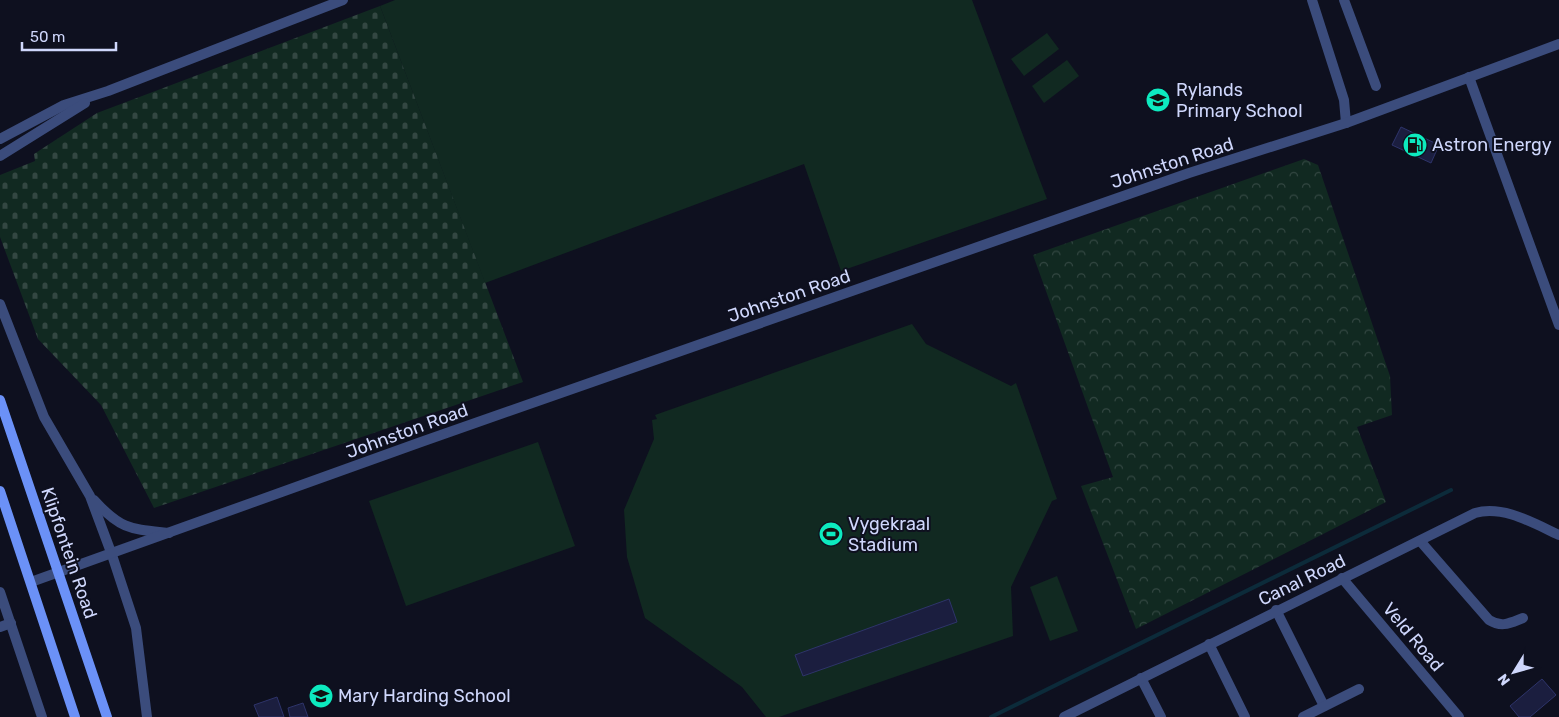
<svg xmlns="http://www.w3.org/2000/svg" width="1559" height="717" font-family="Rubik,sans-serif">
  <defs>
    <pattern id="cemetery-stones" width="16" height="16" patternUnits="userSpaceOnUse" patternTransform="scale(1.25)"><rect width="16" height="16" fill="#112921"/><path d="M2 7V4a2 2 0 0 1 4 0v3zM10 15v-3a2 2 0 0 1 4 0v3z" fill="#334742"/></pattern>
    <pattern id="park-crowns" width="20" height="18" patternUnits="userSpaceOnUse" patternTransform="scale(1.25)"><rect width="20" height="18" fill="#112921"/><path d="M2 6a3 3 0 1 1 6 0M12 15a3 3 0 1 1 6 0" fill="none" stroke="#334742"/></pattern>
  </defs>
  <rect width="100%" height="100%" fill="#0e101f"/>
  <g fill="#112921">
    <polygon points="395,0 972,0 1047,199 841,271 804,164 485,283 380,6"/>
    <polygon points="1047,33 1059,49 1024,76 1011,59"/>
    <polygon points="1067,60 1079,76 1044,103 1032,86"/>
    <polygon points="912,324 926,344 1011,386 1016,383 1057,499 1052,501 1011,587 1013,636 779,717 766,717 742,687 645,618 627,557 624,510 654,439 652,420 657,419 655,415"/>
    <polygon points="538,442 575,546 406,606 369,501"/>
    <polygon points="1057,576 1078,631 1050,641 1030,587"/>
  </g>
  <polygon fill="url(#cemetery-stones)" points="380,6 523,382 154,508 101,405 38,339 0,237 0,175 35,161 34,154 97,113"/>
  <polygon fill="url(#park-crowns)" points="1304,159 1318,165 1390,376 1392,415 1357,427 1386,502 1136,629 1081,486 1113,477 1033,255"/>
  <g fill="none" stroke-linecap="round" stroke-linejoin="round">
    <polyline stroke="#0c2b3a" stroke-width="4" points="991,717 1451,490"/>
  </g>
  <g fill="#1b1e3f" stroke="#2e346a">
    <polygon points="1401,127 1439,145 1431,163 1392,145"/>
    <polygon points="949,599 957,622 803,676 795,655"/>
    <polygon points="1542,679 1556,695 1530,717 1519,717 1510,706"/>
    <polygon points="277,697 284,717 259,717 254,705"/>
    <polygon points="303,703 308,717 290,717 288,708"/>
  </g>
  <g fill="none" stroke-linecap="round" stroke-linejoin="round">
    <g stroke="#3b4c7c" stroke-width="10">
      <polyline points="1344,0 1376,86"/>
      <polyline points="1469,77 1559,325"/>
      <polyline points="0,139 64,105 108,91 343,0"/>
      <polyline points="0,156 85,103"/>
      <path d="M1421,542L1489,620C1502,628 1510,623 1523,618"/>
      <polyline points="1342,578 1459,717"/>
      <polyline points="0,592 42,717"/>
      <polyline points="1276,610 1324,706"/>
      <polyline points="0,627 11,623"/>
      <polyline points="1209,644 1245,717"/>
      <polyline points="1141,678 1161,717"/>
      <path d="M1064,717L1475,513C1503,505 1533,523 1559,535"/>
      <polyline points="1303,717 1359,689"/>
    </g>
    <g stroke="#3b4c7c" stroke-width="10">
      <polyline points="1312,0 1344,100 1346,123"/>
      <polyline points="0,304 44,417 90,496 112,555 136,628 147,717"/>
      <path d="M94,500C121,530 131,529 169,533"/>
      <polyline points="31,582 421,442 1189,173 1346,123 1559,44"/>
    </g>
    <g stroke="#6b91f7" stroke-width="10">
      <polyline points="0,400 107,717"/>
      <polyline points="0,491 75,717"/>
    </g>
  </g>
  <defs>
    <symbol id="school-disc" viewBox="-11 -11 22 22"><circle r="9.5" fill="#0deabf" stroke="#0e101f"/><path d="M0-5L7-2L0 1L-7-2ZM-4 1L0 2.5L4 1V4Q0 6-4 4Z" fill="#111"/></symbol>
    <symbol id="fuel-disc" viewBox="-11 -11 22 22"><circle r="9.5" fill="#0deabf" stroke="#0e101f"/><path d="M-5.5-6h7V0h2V4h1.3V-2.5L3-4.5l.8-.8L6-3V5H2.5V1h-1V6h-7ZM-4.2-4.7v3.2H.2V-4.7Z" fill="#111"/></symbol>
    <symbol id="stadium-disc" viewBox="-11 -11 22 22"><circle r="9.5" fill="#0deabf" stroke="#0e101f"/><path d="M0-5a6.5 5 0 1 0 0 10a6.5 5 0 1 0 0-10ZM-3.5-1.8h7v3.6h-7Z" fill="#111"/></symbol>
  </defs>
  <g fill-rule="evenodd">
    <use href="#school-disc" x="1144" y="86" width="28" height="28"/>
    <use href="#fuel-disc" x="1401" y="131" width="28" height="28"/>
    <use href="#stadium-disc" x="817" y="520" width="28" height="28"/>
    <use href="#school-disc" x="307" y="682" width="28" height="28"/>
  </g>
  <g text-anchor="middle" stroke-width="4" stroke-linejoin="round" paint-order="stroke">
    <g font-size="18" fill="#cfd7fc" stroke="#0e101f" text-anchor="start">
      <text x="1176" y="96">Rylands<tspan x="1176" dy="21">Primary School</tspan></text>
      <text x="1432" y="151">Astron Energy</text>
      <text x="848" y="530">Vygekraal<tspan x="848" dy="21">Stadium</tspan></text>
      <text x="338" y="702">Mary Harding School</text>
    </g>
    <g font-size="18" fill="#cfd7fc" stroke="#0e101f">
      <text transform="translate(1172 163) rotate(-18)" y="6">Johnston Road</text>
      <text transform="translate(789 296) rotate(-19)" y="6">Johnston Road</text>
      <text transform="translate(407 431) rotate(-20)" y="6">Johnston Road</text>
      <text transform="translate(69 553) rotate(71)" y="6">Klipfontein Road</text>
      <text transform="translate(1302 580) rotate(-26)" y="6">Canal Road</text>
      <text transform="translate(1413 637) rotate(50)" y="6">Veld Road</text>
    </g>
  </g>
  <g transform="translate(1514 672) rotate(233)" stroke="#0e101f" stroke-width="4" paint-order="stroke">
  <path d="M0-4L9 19L0 12L-9 19Z" fill="#cfd7fc"/>
  <text y="-8" font-size="14" font-weight="bold" text-anchor="middle" fill="#cfd7fc">N</text>
  </g>
  <path d="M22 42v8h94v-8" fill="none" stroke="#cfd7fc" stroke-width="2.5"/>
  <text x="30" y="42" font-size="15" fill="#cfd7fc" stroke="#0e101f" stroke-width="4" paint-order="stroke">50 m</text>
</svg>
